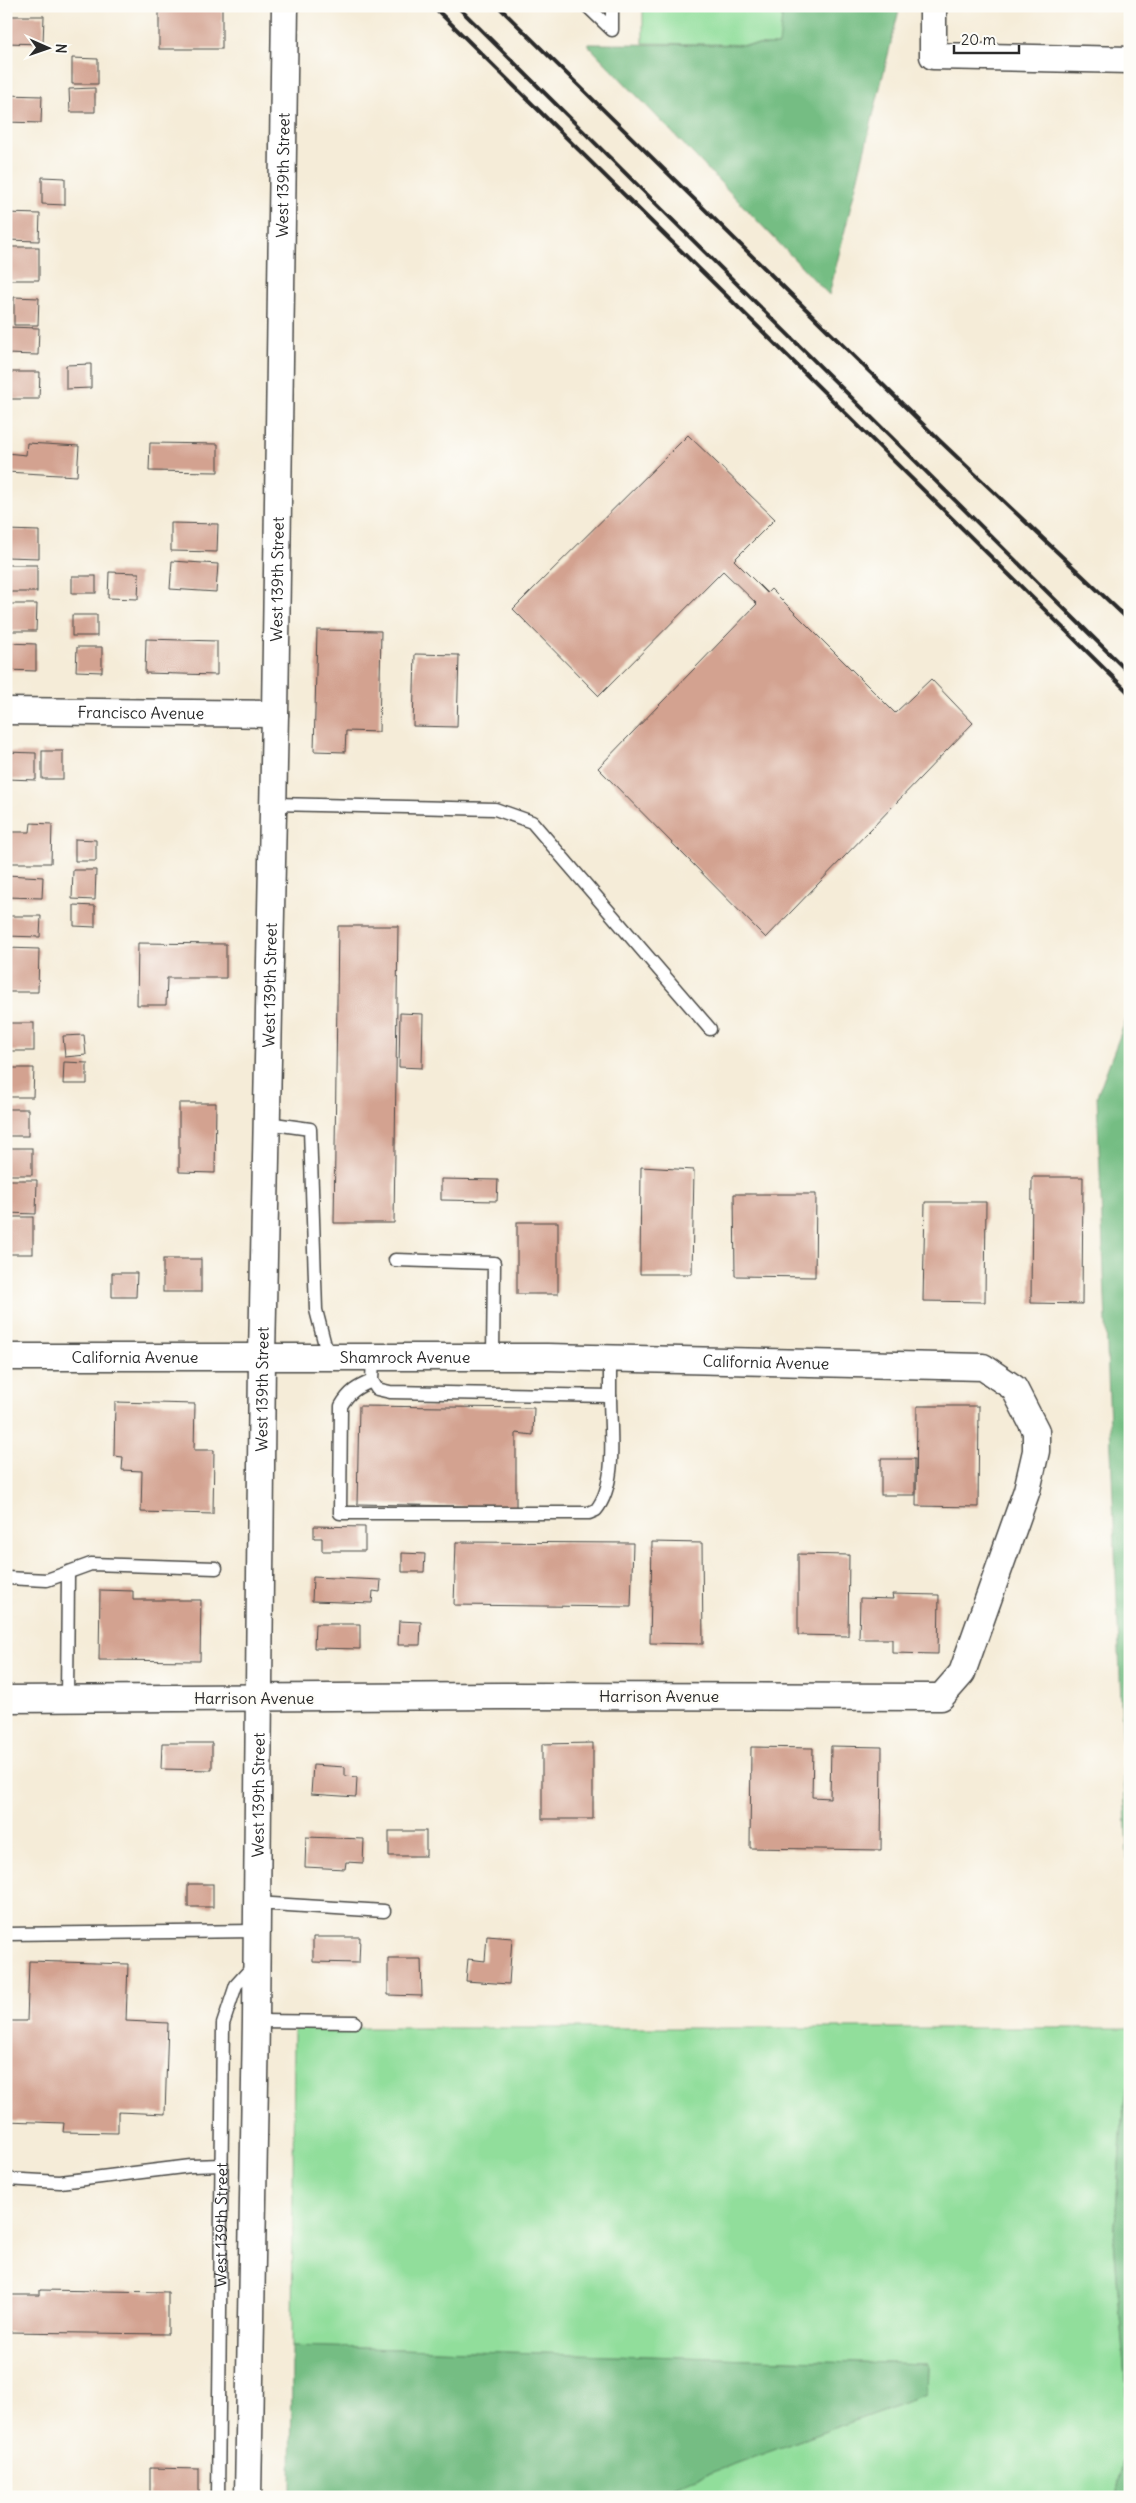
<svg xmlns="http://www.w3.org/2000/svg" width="1136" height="2503" font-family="Delius,sans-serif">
  <rect width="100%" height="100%" fill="#fdfcf7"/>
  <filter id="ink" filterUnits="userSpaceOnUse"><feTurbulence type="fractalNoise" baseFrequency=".02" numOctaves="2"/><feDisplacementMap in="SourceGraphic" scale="10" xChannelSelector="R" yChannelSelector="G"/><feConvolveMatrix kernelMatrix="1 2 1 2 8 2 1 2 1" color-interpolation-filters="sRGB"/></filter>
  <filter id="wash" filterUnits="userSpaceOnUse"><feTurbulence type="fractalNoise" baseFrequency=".0096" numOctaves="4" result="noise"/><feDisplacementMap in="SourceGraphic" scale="20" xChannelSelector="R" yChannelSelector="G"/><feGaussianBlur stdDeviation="1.12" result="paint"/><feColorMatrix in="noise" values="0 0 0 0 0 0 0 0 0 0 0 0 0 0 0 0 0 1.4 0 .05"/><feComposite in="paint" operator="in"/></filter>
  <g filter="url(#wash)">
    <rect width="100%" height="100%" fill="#f5ecd8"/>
    <g fill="#91de9b" stroke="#5e8463">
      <polygon points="643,6 783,6 780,45 643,43"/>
      <polygon points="294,2028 1130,2028 1130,2059 1122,2121 1114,2240 1129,2429 1116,2497 643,2497 926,2395 927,2364 292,2346"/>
    </g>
    <g fill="#74bd83" stroke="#507457">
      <polygon points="783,6 900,6 829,295 587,44 779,45"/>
      <polygon points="1130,1009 1130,1929 1097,1096"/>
      <polygon points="1130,2059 1130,2497 1116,2497 1129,2429 1114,2240 1122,2121"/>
      <polygon points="292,2346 927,2364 926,2395 643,2497 291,2497"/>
    </g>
    <g id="blocks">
      <g fill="#d3a290">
        <rect x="159" y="6" width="63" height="43"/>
        <polygon points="6,16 44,16 43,44 6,43"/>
        <polygon points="72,58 98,59 98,84 72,84"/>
        <polygon points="95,88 95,112 70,112 69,89"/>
        <polygon points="6,95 42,96 41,123 6,122"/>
        <polygon points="42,177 65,178 65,205 42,204"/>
        <polygon points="6,213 40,214 39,241 6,240"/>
        <rect x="6" y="247" width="33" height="33"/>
        <polygon points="14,297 39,298 38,325 14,325"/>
        <polygon points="6,327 39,328 38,355 6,354"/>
        <polygon points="91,364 91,388 66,389 66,365"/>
        <polygon points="6,372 40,372 39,399 6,399"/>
        <polygon points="688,435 775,519 734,560 767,593 771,589 895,713 931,679 973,723 766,938 598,768 757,604 723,571 599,696 513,609"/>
        <polygon points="27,443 79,446 77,476 6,472 6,453 26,455"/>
        <polygon points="150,443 218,444 218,472 149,471"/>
        <polygon points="171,523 218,524 217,552 171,551"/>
        <polygon points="6,530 39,531 39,558 6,557"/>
        <polygon points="172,561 218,564 216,592 170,589"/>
        <rect x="6" y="565" width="31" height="27"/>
        <polygon points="109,572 139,573 138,599 108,598"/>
        <rect x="72" y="576" width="24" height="17"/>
        <polygon points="6,604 37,604 36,631 6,631"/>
        <rect x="72" y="615" width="25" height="21"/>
        <polygon points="317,630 381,631 379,732 346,731 345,752 314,751"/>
        <polygon points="146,639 217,641 217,675 145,673"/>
        <polygon points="6,643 36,644 36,671 6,670"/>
        <polygon points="77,647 102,647 102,672 76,671"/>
        <polygon points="415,654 459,655 457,727 413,726"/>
        <rect x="42" y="751" width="21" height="28"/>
        <polygon points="6,752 36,753 36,780 6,779"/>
        <polygon points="31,823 52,824 51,863 6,863 6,832 30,832"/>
        <polygon points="75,839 96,840 96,861 75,861"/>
        <polygon points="73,870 96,870 95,900 72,899"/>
        <polygon points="6,875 43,877 42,898 6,897"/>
        <polygon points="74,905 95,906 95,927 74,926"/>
        <polygon points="6,916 41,916 40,937 6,936"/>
        <polygon points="338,926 398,926 394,1223 334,1223"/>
        <polygon points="138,943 226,944 226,978 167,978 166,1005 137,1005"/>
        <polygon points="6,948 39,949 38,992 6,992"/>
        <polygon points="400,1013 423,1014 422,1068 399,1067"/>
        <rect x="6" y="1023" width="28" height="28"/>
        <polygon points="84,1035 86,1055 65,1057 63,1036"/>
        <polygon points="64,1062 87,1063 87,1084 63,1084"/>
        <polygon points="6,1068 34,1068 33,1097 6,1097"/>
        <polygon points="179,1103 216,1103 215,1173 179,1172"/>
        <rect x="6" y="1109" width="22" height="27"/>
        <rect x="6" y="1148" width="26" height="27"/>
        <polygon points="641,1167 694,1170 692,1274 640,1274"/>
        <polygon points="1032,1177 1083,1177 1082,1304 1031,1303"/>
        <polygon points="441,1179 498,1180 497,1201 441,1200"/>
        <polygon points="6,1180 37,1180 36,1214 6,1213"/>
        <polygon points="734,1194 816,1194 815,1277 735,1276"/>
        <polygon points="925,1202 986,1202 985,1302 923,1301"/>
        <rect x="6" y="1217" width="27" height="37"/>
        <rect x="517" y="1222" width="41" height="72"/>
        <rect x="163" y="1259" width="38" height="33"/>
        <polygon points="112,1273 137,1273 136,1297 112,1297"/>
        <polygon points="115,1402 195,1404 194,1450 214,1450 213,1514 141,1512 142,1471 122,1470 123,1457 114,1456"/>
        <polygon points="359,1406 534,1408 533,1435 516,1433 516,1507 357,1504"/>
        <polygon points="917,1406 979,1406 978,1507 916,1506"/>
        <rect x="881" y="1459" width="34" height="36"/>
        <polygon points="314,1526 365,1527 365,1551 322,1551 322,1538 314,1538"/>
        <polygon points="456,1542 633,1543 631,1607 454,1605"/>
        <polygon points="652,1542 702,1543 703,1644 650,1643"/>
        <polygon points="402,1553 425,1554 424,1572 402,1572"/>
        <polygon points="798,1554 849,1555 848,1636 798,1635"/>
        <polygon points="313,1577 381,1580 380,1592 373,1591 372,1603 312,1601"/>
        <polygon points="100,1590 133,1591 133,1600 201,1600 200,1661 99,1660"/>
        <polygon points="892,1594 939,1595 938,1654 892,1653 892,1639 859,1639 860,1598 893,1599"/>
        <polygon points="399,1621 421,1622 420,1645 398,1645"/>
        <polygon points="315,1624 360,1624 360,1649 314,1648"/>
        <polygon points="162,1743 212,1743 212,1770 161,1769"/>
        <polygon points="593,1743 593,1819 542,1819 542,1744"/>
        <polygon points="831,1746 882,1747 881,1850 750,1848 751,1747 813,1748 812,1797 830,1798"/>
        <polygon points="313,1765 345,1767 345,1776 357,1777 356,1797 311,1794"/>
        <rect x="389" y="1831" width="37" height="25"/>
        <polygon points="306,1837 364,1839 363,1863 346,1862 345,1869 305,1867"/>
        <rect x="188" y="1884" width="25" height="23"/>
        <polygon points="487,1936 512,1938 509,1984 466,1981 468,1959 485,1961"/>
        <polygon points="313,1937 360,1937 359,1963 313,1962"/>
        <polygon points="388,1959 421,1959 422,1996 388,1995"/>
        <polygon points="29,1961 128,1964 126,2021 168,2023 165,2114 118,2112 118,2133 63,2132 64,2123 6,2121 6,2021 27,2021"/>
        <polygon points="40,2290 168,2292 168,2334 6,2332 6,2295 40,2295"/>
        <polygon points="150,2468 199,2469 199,2495 150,2495"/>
      </g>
    </g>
  </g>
  <g filter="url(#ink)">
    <use href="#blocks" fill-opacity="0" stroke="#494845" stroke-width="1"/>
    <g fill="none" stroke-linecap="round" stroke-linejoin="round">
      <defs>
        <g id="lane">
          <polyline points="587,6 612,30 612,6"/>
          <polyline points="274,804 495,809 532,822 710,1029"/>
          <polyline points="267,1123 310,1129 316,1310 328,1357"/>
          <polyline points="395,1260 494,1263 493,1357"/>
          <polyline points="373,1357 372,1381 377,1389 390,1392 610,1396 610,1359"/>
          <path d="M372,1381C357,1387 349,1392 341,1406L340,1513H589L596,1510C618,1483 610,1430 610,1396"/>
          <polyline points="6,1578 47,1580 91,1564 216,1568"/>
          <polyline points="67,1699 68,1572"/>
          <polyline points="256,1903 384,1911"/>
          <polyline points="6,1934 256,1931"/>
          <polyline points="256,2021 355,2022"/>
          <polyline points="6,2179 60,2182 191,2166 222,2165"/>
          <path id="s1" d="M218,2497L223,2024L236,1985L255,1964"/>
        </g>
        <g id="street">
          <polyline points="933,6 933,56 1130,60"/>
          <path id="s2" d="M6,711L275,714"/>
          <path id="s3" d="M6,1357H547L983,1367L1014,1388L1036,1431V1451L1027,1490L962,1673L941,1697L502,1696L6,1699"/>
          <path id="s4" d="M248,2497L256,2021L262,1356L275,714L285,6"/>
        </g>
      </defs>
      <use href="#lane" stroke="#494845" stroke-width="15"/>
      <use href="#street" stroke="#494845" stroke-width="29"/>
      <use href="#lane" stroke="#fff" stroke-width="12"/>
      <use href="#street" stroke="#fff" stroke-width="26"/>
      <g stroke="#2b2b2b" stroke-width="4">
        <polyline points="433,6 1130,694"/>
        <polyline points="457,6 1130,674"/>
        <polyline points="498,6 940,441 1130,621"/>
      </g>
    </g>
  </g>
  <g text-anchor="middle" stroke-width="4.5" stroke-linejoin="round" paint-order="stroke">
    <g font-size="16" fill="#2b2b2b" stroke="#fdfcf7">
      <text dy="6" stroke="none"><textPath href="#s4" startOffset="2322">West 139th Street</textPath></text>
      <text dy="6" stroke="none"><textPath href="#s4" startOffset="1918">West 139th Street</textPath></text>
      <text dy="6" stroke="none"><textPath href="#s2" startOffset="135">Francisco Avenue</textPath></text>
      <text dy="6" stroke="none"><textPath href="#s4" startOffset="1512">West 139th Street</textPath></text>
      <text dy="6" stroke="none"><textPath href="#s3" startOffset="129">California Avenue</textPath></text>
      <text dy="6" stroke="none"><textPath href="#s3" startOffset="399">Shamrock Avenue</textPath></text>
      <text dy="6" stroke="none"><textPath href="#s3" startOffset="760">California Avenue</textPath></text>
      <text dy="6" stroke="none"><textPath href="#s4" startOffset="1108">West 139th Street</textPath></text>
      <text x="659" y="1702">Harrison Avenue</text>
      <text x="254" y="1704">Harrison Avenue</text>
      <text dy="6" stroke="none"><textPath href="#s4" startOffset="702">West 139th Street</textPath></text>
      <text dy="6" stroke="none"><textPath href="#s1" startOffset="272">West 139th Street</textPath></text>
    </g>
  </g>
  <rect width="1136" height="2503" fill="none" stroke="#fdfcf7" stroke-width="25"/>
  <g transform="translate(48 48) rotate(92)" stroke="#fdfcf7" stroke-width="4" paint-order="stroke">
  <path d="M0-4L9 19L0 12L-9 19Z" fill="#2b2b2b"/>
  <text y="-8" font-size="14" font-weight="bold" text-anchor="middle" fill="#2b2b2b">N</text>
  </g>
  <path d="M954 45v8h65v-8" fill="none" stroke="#2b2b2b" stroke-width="2.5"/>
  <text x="961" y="45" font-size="15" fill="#2b2b2b" stroke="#fdfcf7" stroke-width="4" paint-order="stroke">20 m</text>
</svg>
